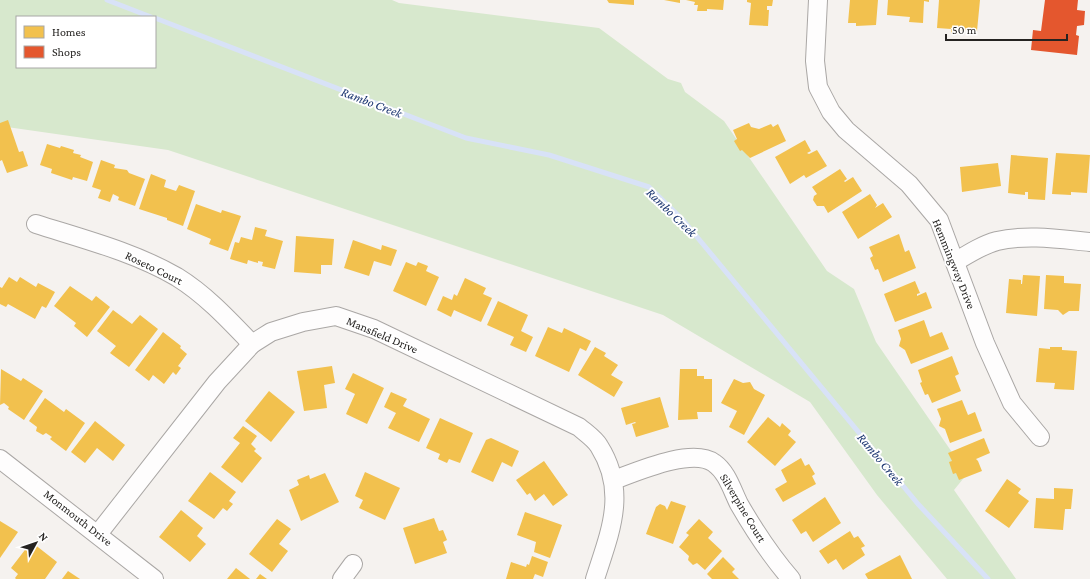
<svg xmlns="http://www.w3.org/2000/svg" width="1090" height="579" font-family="'Crimson Pro',serif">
  <rect width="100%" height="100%" fill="#f5f2ef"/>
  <path fill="#d7e8cd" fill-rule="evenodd" d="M0,0H392L399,3L599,28L668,79L681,83L685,92L724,121L827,271L854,289L876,342L967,474L954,490L1016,579H947L877,495L810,402L663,315L168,150L0,126ZM17,17H155V67H17Z"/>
  <g fill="#f2c14e">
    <polygon points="607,0 634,0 634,5 609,3"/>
    <polygon points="664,0 680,0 680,3"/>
    <polygon points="686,0 724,0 723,10 707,9 707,11 697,11 698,5 694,5 695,2"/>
    <polygon points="747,0 773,0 772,6 767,6 767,10 769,10 768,26 749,25 751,3 747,2"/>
    <polygon points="850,0 878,0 876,25 856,26 856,23 848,23"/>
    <polygon points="888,0 929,0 929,2 924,1 923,23 909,22 910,17 887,15"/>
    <polygon points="939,0 980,0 977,31 962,30 961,34 951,34 951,29 937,28"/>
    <polygon points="8,120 19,152 23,151 28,166 7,173 2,160 0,161 0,123"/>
    <polygon points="749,123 751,127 759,129 771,124 773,127 778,124 786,141 750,158 742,150 740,151 734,141 737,139 733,130"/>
    <polygon points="805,140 811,151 807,153 809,154 817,150 827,166 806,178 804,175 790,184 775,157"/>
    <polygon points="47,144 60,148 61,146 74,150 73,153 81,155 80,157 93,162 87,181 73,177 72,180 51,173 52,169 40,165"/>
    <polygon points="1056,153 1090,155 1087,193 1071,192 1071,195 1052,194"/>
    <polygon points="1011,155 1048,158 1045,200 1028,199 1028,192 1025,192 1025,195 1008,193"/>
    <polygon points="101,160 115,165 114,168 127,170 129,173 145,179 135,206 118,200 119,197 113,194 110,202 98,198 101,190 92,187"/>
    <polygon points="998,163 1001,186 962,192 960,167"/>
    <polygon points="840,169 847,179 844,181 845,182 853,177 862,191 828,213 824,206 817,206 813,200 814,196 817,194 812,187"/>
    <polygon points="151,174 166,180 164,187 176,191 179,185 195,191 183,226 167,220 167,218 139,209"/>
    <polygon points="870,194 877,205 875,208 883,203 892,217 858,239 842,212"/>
    <polygon points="196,204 221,213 222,210 241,216 228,251 209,244 211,239 187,229"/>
    <polygon points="255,227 267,230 265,236 283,241 275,269 262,266 263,262 258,261 258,263 248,260 247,264 230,259 235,242 239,243 241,237 252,240"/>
    <polygon points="899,234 905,252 909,250 916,268 883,282 878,269 875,270 870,258 873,256 869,247"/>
    <polygon points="296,236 334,239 332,265 321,265 321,274 294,272"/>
    <polygon points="353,240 381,250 382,245 397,250 391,266 374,261 369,276 344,268"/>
    <polygon points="406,262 416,266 418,262 428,266 426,271 439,277 426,306 393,291"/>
    <polygon points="1023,275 1040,276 1037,316 1006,313 1009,279 1021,280 1021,284 1022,284"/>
    <polygon points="1046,275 1064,276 1064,283 1081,284 1079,311 1069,311 1063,315 1058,310 1044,309"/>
    <polygon points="9,277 17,282 20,277 36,287 38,283 55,292 46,308 42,306 35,319 8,304 6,307 0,304 0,287 2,288"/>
    <polygon points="465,278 486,288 483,294 492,298 481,322 454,310 451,317 437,310 443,296 452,300 454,294 457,296"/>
    <polygon points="915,281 920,293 917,294 917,296 926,292 932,308 895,322 884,294"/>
    <polygon points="70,286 92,301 96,296 110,307 87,337 74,326 76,323 54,306"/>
    <polygon points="498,301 528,315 521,331 533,337 526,352 510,345 514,337 487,325"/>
    <polygon points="113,310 132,324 140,315 158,329 129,367 110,353 116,346 97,331"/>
    <polygon points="924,320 930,337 942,332 949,349 911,364 905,350 899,346 901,339 898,330"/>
    <polygon points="548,327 562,333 564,328 591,341 586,351 580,348 569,372 535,356"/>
    <polygon points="163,332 181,346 180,348 187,354 178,366 181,368 176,375 173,372 164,384 153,375 149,381 135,370"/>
    <polygon points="595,347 606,353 604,356 618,365 611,375 623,382 614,397 578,375"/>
    <polygon points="1050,347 1062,347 1062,350 1077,351 1074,390 1054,389 1055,383 1036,382 1039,348 1050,349"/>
    <polygon points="952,356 959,374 955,376 961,391 932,403 928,394 925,395 920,383 922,382 918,370"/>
    <polygon points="332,366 335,383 324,385 327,408 304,411 297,371"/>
    <polygon points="1,369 21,381 23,378 43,391 24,420 8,409 9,407 4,403 0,405"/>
    <polygon points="680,369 697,369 697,376 704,376 704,379 712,379 712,412 697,412 698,419 678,420"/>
    <polygon points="353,373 384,388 367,424 346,414 355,394 345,389"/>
    <polygon points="734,379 743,383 750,382 754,389 765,395 744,435 729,427 737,411 721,403"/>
    <polygon points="269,391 295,412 271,442 245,421"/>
    <polygon points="391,392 407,399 403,406 430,419 419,442 388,428 396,413 384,407"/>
    <polygon points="660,397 669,427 636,437 632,424 636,423 635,422 626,425 621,408"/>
    <polygon points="45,398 64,412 66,409 85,423 66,451 50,439 52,437 46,433 43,435 36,431 37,427 29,421"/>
    <polygon points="962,400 968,415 975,412 982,431 950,443 945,429 939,426 941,419 937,409"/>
    <polygon points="768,417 780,427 782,423 791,431 788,435 796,442 775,466 747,442"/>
    <polygon points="440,418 473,433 460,463 449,459 447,463 438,459 440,454 426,448"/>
    <polygon points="95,421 125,445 113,461 97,448 85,463 71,452"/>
    <polygon points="243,426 257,436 251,444 256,449 254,451 262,458 242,483 221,467 240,443 233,438"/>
    <polygon points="491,438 519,451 512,467 502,462 493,482 471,472 486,440"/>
    <polygon points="984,438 990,453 976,459 978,461 982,471 959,480 956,473 953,474 949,462 952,461 948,453"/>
    <polygon points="801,458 805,466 809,464 815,474 812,476 816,484 783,502 775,489 787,482 781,470"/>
    <polygon points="544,461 568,495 553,506 544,494 535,501 530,493 527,495 516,480"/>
    <polygon points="210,472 236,492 229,501 233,504 227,511 223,508 214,519 188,501"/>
    <polygon points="365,472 400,488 385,520 359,508 363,500 355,496"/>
    <polygon points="325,473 339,502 301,521 289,490 299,485 297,480 309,475 310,479"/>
    <polygon points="1007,479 1021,489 1018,493 1029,501 1009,528 985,511"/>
    <polygon points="1054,488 1073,489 1071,509 1065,509 1063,530 1034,528 1036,498 1054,499"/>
    <polygon points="825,497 841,523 813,542 806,531 801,534 792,520"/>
    <polygon points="671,501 686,506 673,544 646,534 656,507 660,504 665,506 667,510"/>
    <polygon points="181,510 203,528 197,536 206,544 190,562 159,537"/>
    <polygon points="525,512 562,525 550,558 534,552 536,542 517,535"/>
    <polygon points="434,518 439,531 443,530 447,540 443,542 447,553 415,564 403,528"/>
    <polygon points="277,519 291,529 279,544 288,551 272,572 249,554"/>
    <polygon points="699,519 713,532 708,538 722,551 705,570 697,563 693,565 688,560 689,556 679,547 689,535 686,533"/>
    <polygon points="0,521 18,532 0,558"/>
    <polygon points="850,531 854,538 858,536 865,546 861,548 865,555 843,570 836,559 828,564 819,551"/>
    <polygon points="34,544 57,562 45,579 16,579 15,578 18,574 11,568 28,546 31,548"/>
    <polygon points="900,555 912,579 868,579 865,574"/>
    <polygon points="532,556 548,562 543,577 535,574 533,579 506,579 511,562 526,567 527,564 529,565"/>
    <polygon points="723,557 735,569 732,572 739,579 712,579 707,574"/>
    <polygon points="236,568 250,579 227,579"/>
    <polygon points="68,571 80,579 62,579"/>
    <polygon points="260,574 267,579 256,579"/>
  </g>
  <polygon fill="#e4572e" points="1045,0 1078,0 1077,10 1085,11 1084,25 1077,26 1076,35 1079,36 1077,55 1031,50 1033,30 1041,31"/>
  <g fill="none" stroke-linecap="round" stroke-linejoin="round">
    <g stroke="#d8e2f7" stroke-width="5">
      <polyline points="107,0 151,17"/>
      <polyline points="155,18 466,138 549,155 649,187 683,220 918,504 988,579"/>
    </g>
    <defs>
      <g id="minor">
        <polyline points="818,0 815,61 818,87 831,112 846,130 909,184 939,220 985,343 1012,403 1040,437"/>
        <path d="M36,224C83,239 134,252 177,277C206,295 229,320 252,344"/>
        <path d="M955,262C968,254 982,245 997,241C1027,234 1059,239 1090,242"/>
        <polyline points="0,459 154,579"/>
        <path d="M614,480C636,472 692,447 714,463C727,472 732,490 739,504C754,530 771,556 791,579"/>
        <path d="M98,534L217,382L252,344L271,332L303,322L336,316L374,329L579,427C586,433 595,439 599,446C628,492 610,532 595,579"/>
        <polyline points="342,579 353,564"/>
      </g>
    </defs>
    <use href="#minor" stroke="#aaa7a5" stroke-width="20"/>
    <use href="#minor" stroke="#fefdfd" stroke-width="18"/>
  </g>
  <g text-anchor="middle" stroke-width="4" stroke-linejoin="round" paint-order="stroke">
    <g font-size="12" fill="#252321" stroke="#fff">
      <text transform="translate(954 264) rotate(68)" y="4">Hemmingway Drive</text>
      <text transform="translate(154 268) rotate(26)" y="4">Roseto Court</text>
      <text transform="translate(382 335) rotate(23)" y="4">Mansfield Drive</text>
      <text transform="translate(743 508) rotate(59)" y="4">Silverpine Court</text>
      <text transform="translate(78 518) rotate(38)" y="4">Monmouth Drive</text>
    </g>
    <g font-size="13" font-style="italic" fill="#1b3570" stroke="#fff">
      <text transform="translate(372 102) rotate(21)" y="5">Rambo Creek</text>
      <text transform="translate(672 212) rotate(44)" y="5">Rambo Creek</text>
      <text transform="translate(881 459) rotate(50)" y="5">Rambo Creek</text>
    </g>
  </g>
  <rect x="16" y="16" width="140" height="52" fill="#ffffff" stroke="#a8a7a6"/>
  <rect x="24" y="26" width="20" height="12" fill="#f2c14e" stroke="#a8a7a6"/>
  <text x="52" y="36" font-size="12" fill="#252321">Homes</text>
  <rect x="24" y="46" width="20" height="12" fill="#e4572e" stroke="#a8a7a6"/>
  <text x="52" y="56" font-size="12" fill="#252321">Shops</text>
  <g transform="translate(36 543) rotate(50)" stroke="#ffffff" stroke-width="3" paint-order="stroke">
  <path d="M0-3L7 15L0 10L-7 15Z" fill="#252321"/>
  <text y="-6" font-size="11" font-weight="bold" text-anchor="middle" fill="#252321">N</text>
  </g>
  <path d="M946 34v6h121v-6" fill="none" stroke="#252321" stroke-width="2"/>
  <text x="952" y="34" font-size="12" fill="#252321" stroke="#ffffff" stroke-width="3" paint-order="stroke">50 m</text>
</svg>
